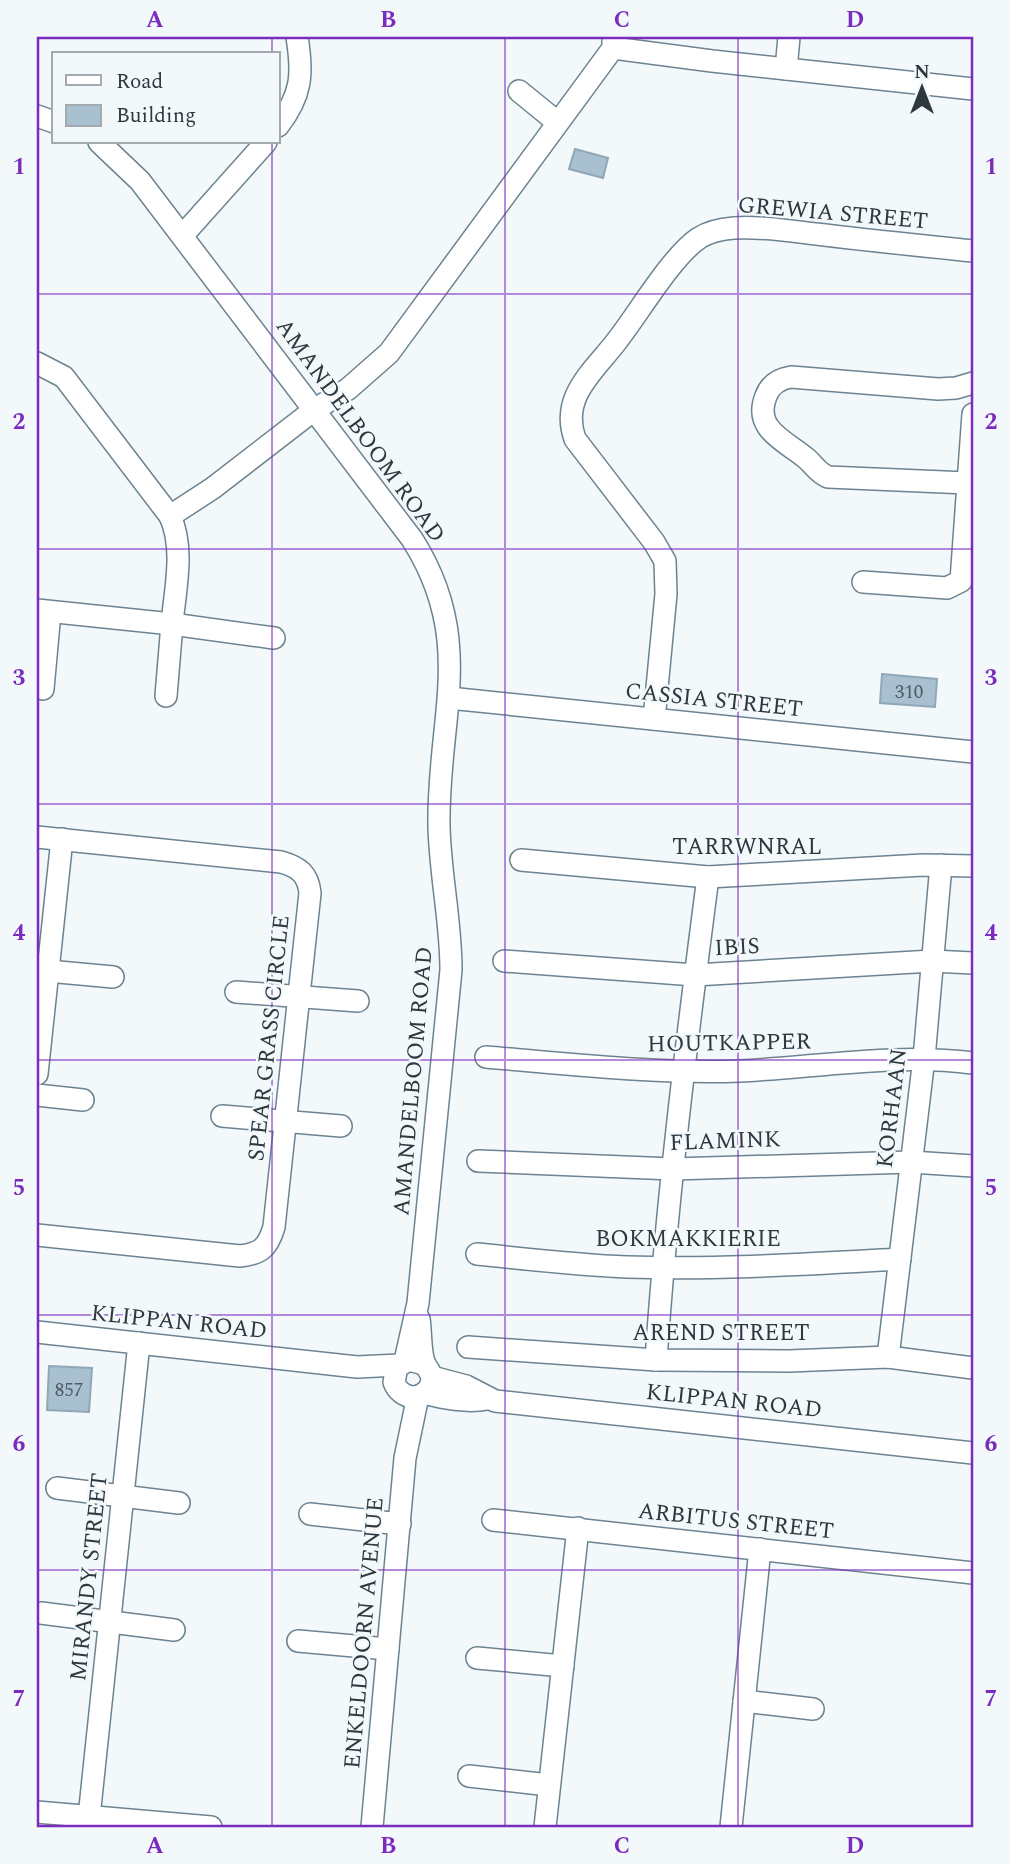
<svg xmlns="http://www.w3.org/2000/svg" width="1010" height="1864" font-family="Spectral,serif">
  <rect width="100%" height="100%" fill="#f3f8fb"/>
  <g fill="#a8c0d0" stroke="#8fa7b7" stroke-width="2">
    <polygon points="575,149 608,158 603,178 569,169"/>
    <polygon points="882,674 937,679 935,707 880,703"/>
    <polygon points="49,1366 92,1368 89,1412 47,1410"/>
  </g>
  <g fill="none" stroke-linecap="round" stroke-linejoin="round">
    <defs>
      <g id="minor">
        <polyline points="613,48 712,61 973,89"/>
        <polyline points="786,69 789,37"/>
        <polyline points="519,91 557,122"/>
        <polyline points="37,116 54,122"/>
        <path d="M278,126C302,95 303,74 297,37"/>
        <path d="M99,142L140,181L412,539C477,641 437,718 439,826C440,874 451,921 451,970L418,1303L405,1361"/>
        <polyline points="183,235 266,142"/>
        <path d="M37,363L64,377L170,516C185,549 175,589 172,624C170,648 168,672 166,696"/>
        <path d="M967,483L828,477C818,473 815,466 807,459C788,442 752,430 766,396C770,385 779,379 791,377L938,389L956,388L973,383"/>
        <polyline points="170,516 213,488 314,410 348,389 389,353 613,48 613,37"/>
        <polyline points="863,582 947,588 961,581 973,414"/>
        <polyline points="37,610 172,624 274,638"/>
        <polyline points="43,689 50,612"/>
        <polyline points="449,698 973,752"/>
        <path d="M654,719L666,594L665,561L654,542L575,439C560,397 593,372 616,342C639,313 671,257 699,238C710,231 721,229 734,228C764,226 795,232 825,235C874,241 924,246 973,251"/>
        <path d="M37,837L281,862C299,867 308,874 310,893L274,1227C268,1247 261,1254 240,1256L37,1235"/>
        <polyline points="521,860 708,877 923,865 973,866"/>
        <polyline points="504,961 695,975 932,961 973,963"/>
        <polyline points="37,970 113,977"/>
        <polyline points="236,992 358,1001"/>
        <path d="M486,1057C571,1064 655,1074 740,1071C818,1067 896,1053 973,1063"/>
        <polyline points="37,1074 62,839"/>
        <polyline points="37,1095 83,1100"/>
        <polyline points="222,1116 341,1126"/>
        <polyline points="478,1161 673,1169 911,1162 973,1166"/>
        <path d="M477,1254C527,1259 577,1265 627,1267C718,1270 809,1264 900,1259"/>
        <path d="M419,1319C421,1330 420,1355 425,1364C428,1371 434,1374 431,1384C424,1404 400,1399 394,1382L397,1367L409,1360L424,1364"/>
        <polyline points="37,1332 357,1367 399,1365"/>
        <polyline points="468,1347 656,1360 789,1361 888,1357 973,1368"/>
        <polyline points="888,1357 924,1058 941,865"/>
        <path d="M656,1360C667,1198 687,1038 708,877"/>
        <polyline points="432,1377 466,1386 495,1401 973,1453"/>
        <path d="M424,1393C444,1398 467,1403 487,1399"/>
        <polyline points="57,1488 179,1503"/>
        <polyline points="310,1514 400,1524"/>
        <polyline points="493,1520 973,1573"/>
        <polyline points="41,1613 174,1630"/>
        <polyline points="298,1641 388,1649"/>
        <polyline points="477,1658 563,1666"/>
        <polyline points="744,1701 813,1709"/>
        <polyline points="469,1776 549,1785"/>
        <polyline points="37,1812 211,1827"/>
        <polyline points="89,1817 139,1343"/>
        <polyline points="372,1827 405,1458 418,1396"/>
        <polyline points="545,1827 578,1528"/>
        <polyline points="731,1827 760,1549"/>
      </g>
    </defs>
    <use href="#minor" stroke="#6c8391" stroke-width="24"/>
    <use href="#minor" stroke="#fff" stroke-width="21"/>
  </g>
  <path fill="none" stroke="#7b2cbf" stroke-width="2" stroke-opacity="0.55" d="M272,37V54M505,37V1827M738,37V1827M272,142V1827M37,294H973M37,549H973M37,804H973M37,1060H973M37,1315H973M37,1570H973"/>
  <g text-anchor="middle" stroke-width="5" stroke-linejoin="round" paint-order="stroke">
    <g font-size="19" fill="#4c5a63">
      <text x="909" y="698">310</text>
      <text x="69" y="1396">857</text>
    </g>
    <g font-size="23" fill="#2e383f" stroke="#f3f8fb">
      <text transform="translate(833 212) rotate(5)" y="8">GREWIA STREET</text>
      <text transform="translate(361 430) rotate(54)" y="8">AMANDELBOOM ROAD</text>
      <text transform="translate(714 699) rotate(6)" y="8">CASSIA STREET</text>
      <text x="747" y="854">TARRWNRAL</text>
      <text transform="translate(737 946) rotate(-3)" y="8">IBIS</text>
      <text transform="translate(268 1038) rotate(-84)" y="8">SPEAR GRASS CIRCLE</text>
      <text transform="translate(729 1042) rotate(-1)" y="8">HOUTKAPPER</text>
      <text transform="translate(412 1081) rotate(-85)" y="8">AMANDELBOOM ROAD</text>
      <text transform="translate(891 1108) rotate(-83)" y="8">KORHAAN</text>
      <text transform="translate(725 1140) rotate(-2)" y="8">FLAMINK</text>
      <text x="688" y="1246">BOKMAKKIERIE</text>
      <text transform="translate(179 1321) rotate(6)" y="8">KLIPPAN ROAD</text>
      <text x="721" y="1340">AREND STREET</text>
      <text transform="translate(734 1400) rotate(6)" y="8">KLIPPAN ROAD</text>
      <text transform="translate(736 1520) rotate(6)" y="8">ARBITUS STREET</text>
      <text transform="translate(88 1577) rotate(-84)" y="8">MIRANDY STREET</text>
      <text transform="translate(363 1633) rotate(-85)" y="8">ENKELDOORN AVENUE</text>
    </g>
  </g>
  <rect width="1010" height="1864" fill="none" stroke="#f3f8fb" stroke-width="77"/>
  <rect x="52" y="52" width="228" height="91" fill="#f3f8fb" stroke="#a4abb0" stroke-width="2"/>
  <rect x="66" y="75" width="35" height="10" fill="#ffffff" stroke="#a4abb0" stroke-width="2"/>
  <text x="116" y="88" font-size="21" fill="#2e383f">Road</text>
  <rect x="66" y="105" width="35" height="21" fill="#a8c0d0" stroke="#a4abb0" stroke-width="2"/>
  <text x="116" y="122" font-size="21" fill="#2e383f">Building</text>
  <g transform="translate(922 88)" stroke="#f3f8fb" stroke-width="5" paint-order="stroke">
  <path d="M0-5L12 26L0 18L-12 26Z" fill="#2e383f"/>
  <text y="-10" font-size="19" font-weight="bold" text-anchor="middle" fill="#2e383f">N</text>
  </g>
  <rect x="38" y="38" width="934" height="1788" fill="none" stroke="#7b2cbf" stroke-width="2.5"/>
  <g font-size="23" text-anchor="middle" font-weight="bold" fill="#7b2cbf">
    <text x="155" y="27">A</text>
    <text x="388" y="27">B</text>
    <text x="622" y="27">C</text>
    <text x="855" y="27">D</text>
    <text x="19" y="174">1</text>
    <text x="991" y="174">1</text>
    <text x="19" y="429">2</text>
    <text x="991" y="429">2</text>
    <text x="19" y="685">3</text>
    <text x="991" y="685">3</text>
    <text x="19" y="940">4</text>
    <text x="991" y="940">4</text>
    <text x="19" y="1195">5</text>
    <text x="991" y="1195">5</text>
    <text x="19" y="1451">6</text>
    <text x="991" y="1451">6</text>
    <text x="19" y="1706">7</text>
    <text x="991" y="1706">7</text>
    <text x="155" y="1853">A</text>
    <text x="388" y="1853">B</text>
    <text x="622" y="1853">C</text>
    <text x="855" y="1853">D</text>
  </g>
</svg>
